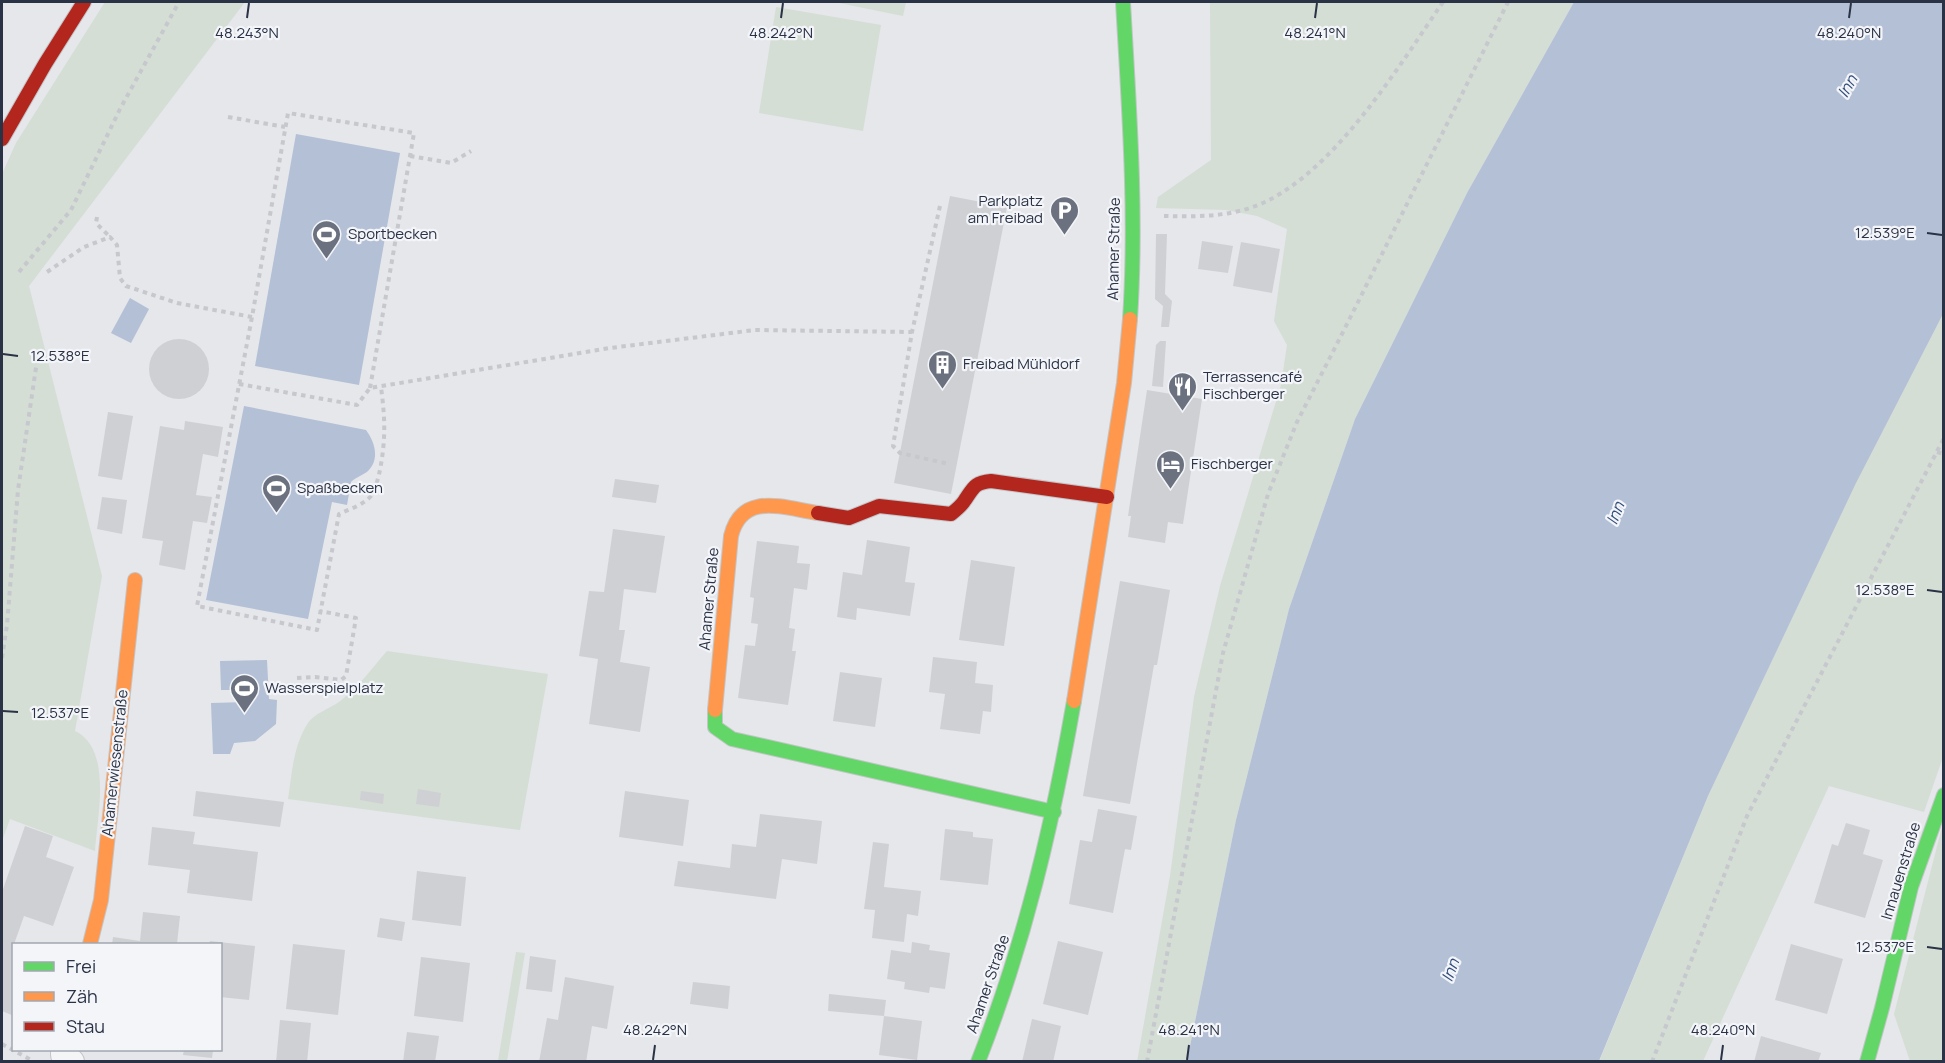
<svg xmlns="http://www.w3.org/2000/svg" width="1945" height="1063" font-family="Manrope,sans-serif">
  <rect width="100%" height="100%" fill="#e5e7ea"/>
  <g fill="#d4ded5">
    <path d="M105,2H245L29,286L102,576L75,731C113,749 97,818 95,851L10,819L2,841V174L16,143Z"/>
    <polygon points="834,2 906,2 903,16"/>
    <polygon points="1210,2 1574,2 1467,193 1355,419 1289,609 1236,820 1187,1061 1137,1062 1170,876 1194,697 1220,586 1281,385 1287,345 1274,321 1287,229 1257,216 1226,210 1156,208 1158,197 1211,160"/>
    <polygon points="776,7 881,25 863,131 759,113"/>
    <polygon points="1943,314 1944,754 1924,812 1829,786 1703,1061 1599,1062 1708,796 1856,482"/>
    <path d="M387,651L548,674L520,830L288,799C292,774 293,746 308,723C315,713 329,709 339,702C358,688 372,668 387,651Z"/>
    <polygon points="1943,823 1943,1061 1910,1061 1894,1014"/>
    <polygon points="516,952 525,953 507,1061 498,1061"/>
  </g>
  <g fill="#b3c0d6">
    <polygon points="1574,2 1943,2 1943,314 1856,483 1708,796 1599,1061 1187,1061 1236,820 1289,609 1355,419 1467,193"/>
    <polygon points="296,134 400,153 359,385 255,366"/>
    <polygon points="130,298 149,309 131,343 111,333"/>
    <path d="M244,406L366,430C375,442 380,459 368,471C363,475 356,477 351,482L347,505L332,502L308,619L206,600Z"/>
    <polygon points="267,660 269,699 277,700 276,724 255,741 234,743 230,754 213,754 211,703 247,702 247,690 221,690 220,661"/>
  </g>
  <g fill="#cfd0d4">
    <polygon points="950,196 1007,207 951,494 894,483"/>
    <polygon points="1156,234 1167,234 1165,294 1172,301 1169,327 1161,327 1163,306 1155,299"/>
    <polygon points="1202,241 1233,246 1228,273 1198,269"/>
    <polygon points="1241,242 1280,249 1272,293 1233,286"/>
    <circle cx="179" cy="369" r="30"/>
    <polygon points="1160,341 1166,341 1163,387 1152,386 1156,345"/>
    <polygon points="1147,390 1202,399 1183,524 1168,522 1165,543 1128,537 1131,516 1128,516"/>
    <polygon points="108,412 133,416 122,480 98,476"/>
    <polygon points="185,421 223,427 218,457 203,454 196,495 212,497 207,523 193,521 185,570 159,565 163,541 142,538 160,426 184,430"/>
    <polygon points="615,479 659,485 656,503 612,497"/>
    <polygon points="102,497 127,500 122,534 97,529"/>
    <polygon points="613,529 665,536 656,593 624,589 619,630 625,630 620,662 650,667 640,732 589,724 598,659 579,656 589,591 604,592"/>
    <polygon points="867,540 910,547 905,582 915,583 910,616 857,608 856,620 837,617 843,572 862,575"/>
    <polygon points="757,541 799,546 797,563 810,564 807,590 794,588 789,628 795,629 792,651 796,651 788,705 738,698 745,645 755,646 758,624 751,623 754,598 750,597"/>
    <polygon points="971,560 1015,567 1004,646 959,640"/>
    <polygon points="1120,581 1170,590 1157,665 1154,665 1130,804 1083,796"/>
    <polygon points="933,657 977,662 975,683 993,685 991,712 983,711 980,734 940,729 945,694 929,692"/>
    <polygon points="840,672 882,678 875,727 833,721"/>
    <polygon points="418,789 441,793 439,807 416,804"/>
    <polygon points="196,791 284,802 280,827 193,816"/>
    <polygon points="361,791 384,794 383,804 360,800"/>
    <polygon points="625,791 689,800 683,846 619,837"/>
    <polygon points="1098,809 1137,816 1131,850 1125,849 1113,913 1069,904 1080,840 1092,842"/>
    <polygon points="760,814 822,821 817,864 782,859 776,899 674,886 678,861 730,868 732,844 756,847"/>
    <polygon points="1846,823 1870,830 1863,854 1883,860 1865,918 1814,903 1832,844 1838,846"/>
    <polygon points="25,826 53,836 46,857 74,867 53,926 24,916 12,950 14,951 14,1016 2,1011 2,892"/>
    <polygon points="152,827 195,832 193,844 258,852 252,901 187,893 190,870 148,865"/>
    <polygon points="945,829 973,832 973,837 993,839 988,885 940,880"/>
    <polygon points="873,842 889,844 884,887 921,891 918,916 907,914 904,942 872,938 875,910 864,909"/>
    <polygon points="417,871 466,877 461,926 412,920"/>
    <polygon points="143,912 180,916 177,944 162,943 162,944 112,944 113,937 140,941"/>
    <polygon points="380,918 405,922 402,941 377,937"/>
    <polygon points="210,941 255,946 249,1000 220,997 220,944 209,944"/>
    <polygon points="1058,941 1103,952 1088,1015 1043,1004"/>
    <polygon points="912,942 930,945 929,950 950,953 945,989 930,987 929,993 904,989 905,982 887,979 891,950 911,953"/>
    <polygon points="293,944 345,950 338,1015 286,1009"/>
    <polygon points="1791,944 1843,959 1827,1014 1775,1000"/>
    <polygon points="530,956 556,960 552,992 526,989"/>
    <polygon points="421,957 470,963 463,1022 414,1016"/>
    <polygon points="565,977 614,986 607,1029 592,1026 586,1062 539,1062 547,1018 558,1020"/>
    <polygon points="693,982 730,986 728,1009 690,1004"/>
    <polygon points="829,994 886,1000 884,1016 828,1011"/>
    <polygon points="884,1016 922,1021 917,1060 879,1055"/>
    <polygon points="1032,1019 1061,1026 1053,1062 1022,1062"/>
    <polygon points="280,1020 311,1023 307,1062 276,1062"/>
    <polygon points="407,1032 439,1036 435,1062 403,1062"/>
    <polygon points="1761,1036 1821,1053 1818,1062 1754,1062"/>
    <polygon points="184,1050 213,1050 212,1058 183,1055"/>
  </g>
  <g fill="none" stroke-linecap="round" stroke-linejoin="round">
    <defs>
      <polyline id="street" points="64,1050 64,1055 71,1062"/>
      <g id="fast">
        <path d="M1123,2C1129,107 1137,214 1130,319"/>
        <polyline points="715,710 715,727 732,739 1054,812"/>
        <path d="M978,1062C1025,942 1052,827 1074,701"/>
        <polyline points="1867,1062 1882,1008 1911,887 1944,795"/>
      </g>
      <g id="slow">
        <polyline points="1074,701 1124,383 1130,319"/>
        <path d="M715,710L731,536C742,491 784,508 818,513"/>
        <polyline points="90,944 101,900 135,580"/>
      </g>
      <g id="jam">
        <polyline points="2,139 45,64 84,2"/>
        <path d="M818,513L849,518L879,506L951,514C956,510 962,505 965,500C974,487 974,483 991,481L1107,497"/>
      </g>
    </defs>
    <use href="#street" stroke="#c3c5c8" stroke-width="28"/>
    <use href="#fast" stroke="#c3c5c8" stroke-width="16"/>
    <use href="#slow" stroke="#c3c5c8" stroke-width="16"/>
    <use href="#jam" stroke="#c3c5c8" stroke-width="16"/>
    <g stroke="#c6c8cd" stroke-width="4" stroke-dasharray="4.5 4.5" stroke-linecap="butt">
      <polyline points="228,117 285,127"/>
      <polyline points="410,156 451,163 471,151"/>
      <polyline points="940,206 912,332 893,446 900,453 949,464"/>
      <path d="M1164,216C1198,217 1235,217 1267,201C1338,166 1399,66 1443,2"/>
      <polyline points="97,217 96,223 110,237"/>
      <polyline points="19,272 71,210 120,109 179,2"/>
      <polyline points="47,272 84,247 110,237 117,245 120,278 126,286 177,303 252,317"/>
      <polyline points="239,384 357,405 370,388 610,348 755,330 912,332"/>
      <path d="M370,388L414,133L288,113L252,317L197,606L317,630L339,514C350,509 363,505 371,496C376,489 378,478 380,470C386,438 385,418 381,387"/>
      <polyline points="1937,452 1944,454"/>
      <polyline points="2,658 7,625 18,490 38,354"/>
      <polyline points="297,678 315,677 341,680 346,676 356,618 320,611"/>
      <polyline points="2,1044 33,1061"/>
      <polyline points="1147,1062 1223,653 1268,494 1297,422 1343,332 1508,2"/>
      <polyline points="1652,1062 1747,816 1944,438"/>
    </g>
    <use href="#street" stroke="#f4f5f7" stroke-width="26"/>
    <use href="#fast" stroke="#63d668" stroke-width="14"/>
    <use href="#slow" stroke="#ff974d" stroke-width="14"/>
    <use href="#jam" stroke="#b3261e" stroke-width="14"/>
  </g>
  <path fill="none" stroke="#2a3245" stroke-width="2" d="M247,18L249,3M781,18L783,3M1315,18L1317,3M1849,18L1851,3M1927,233L1942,235M3,354L18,356M1927,590L1942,592M3,711L18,712M1927,947L1942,949M653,1060L655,1045M1187,1060L1189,1045M1721,1060L1723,1045"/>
  <defs>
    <symbol id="parking-pin" viewBox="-11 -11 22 30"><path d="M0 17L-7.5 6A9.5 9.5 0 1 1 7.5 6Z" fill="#6b717f" stroke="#f3f5f9"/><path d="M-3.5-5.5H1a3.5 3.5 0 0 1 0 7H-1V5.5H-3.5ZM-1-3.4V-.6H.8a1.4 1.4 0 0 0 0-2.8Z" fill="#fff"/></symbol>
    <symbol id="stadium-pin" viewBox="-11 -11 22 30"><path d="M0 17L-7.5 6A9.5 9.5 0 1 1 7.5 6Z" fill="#6b717f" stroke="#f3f5f9"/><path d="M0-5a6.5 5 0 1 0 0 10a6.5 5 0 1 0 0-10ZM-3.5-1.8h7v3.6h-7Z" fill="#fff"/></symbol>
    <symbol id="building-pin" viewBox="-11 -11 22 30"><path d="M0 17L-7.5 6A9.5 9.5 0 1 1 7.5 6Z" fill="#6b717f" stroke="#f3f5f9"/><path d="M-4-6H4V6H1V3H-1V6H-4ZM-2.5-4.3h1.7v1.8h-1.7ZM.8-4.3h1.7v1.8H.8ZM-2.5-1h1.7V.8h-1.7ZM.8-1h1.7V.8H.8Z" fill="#fff"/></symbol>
    <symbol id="restaurant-pin" viewBox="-11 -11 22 30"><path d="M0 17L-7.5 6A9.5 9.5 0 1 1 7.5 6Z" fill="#6b717f" stroke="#f3f5f9"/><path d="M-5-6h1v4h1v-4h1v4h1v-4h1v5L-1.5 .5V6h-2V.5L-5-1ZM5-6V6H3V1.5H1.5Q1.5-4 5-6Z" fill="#fff"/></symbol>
    <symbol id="hotel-pin" viewBox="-11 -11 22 30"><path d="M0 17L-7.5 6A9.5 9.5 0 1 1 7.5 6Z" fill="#6b717f" stroke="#f3f5f9"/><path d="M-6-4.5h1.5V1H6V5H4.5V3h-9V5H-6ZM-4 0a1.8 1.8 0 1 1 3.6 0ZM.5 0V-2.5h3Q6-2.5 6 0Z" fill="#fff"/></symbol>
  </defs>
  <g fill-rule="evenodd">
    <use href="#parking-pin" x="1048" y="194" width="33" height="45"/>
    <use href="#stadium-pin" x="310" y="218" width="33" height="45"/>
    <use href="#building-pin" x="926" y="348" width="33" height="45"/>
    <use href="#restaurant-pin" x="1166" y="370" width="33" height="45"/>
    <use href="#hotel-pin" x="1154" y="448" width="33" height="45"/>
    <use href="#stadium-pin" x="260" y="472" width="33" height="45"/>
    <use href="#stadium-pin" x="228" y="672" width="33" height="45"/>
  </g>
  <g text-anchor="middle" stroke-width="4.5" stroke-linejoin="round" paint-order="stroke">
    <g font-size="15" fill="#2a3245" stroke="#f3f5f9" text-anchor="start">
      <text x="1043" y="206" text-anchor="end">Parkplatz<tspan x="1043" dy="17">am Freibad</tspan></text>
      <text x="348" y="239">Sportbecken</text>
      <text x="963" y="369">Freibad Mühldorf</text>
      <text x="1203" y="382">Terrassencafé<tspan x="1203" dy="17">Fischberger</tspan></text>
      <text x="1191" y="469">Fischberger</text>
      <text x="297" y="493">Spaßbecken</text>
      <text x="265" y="693">Wasserspielplatz</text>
    </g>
    <g font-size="15" fill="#2a3245" stroke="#f3f5f9">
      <text transform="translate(1114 249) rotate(-89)" y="5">Ahamer Straße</text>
      <text transform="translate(709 599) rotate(-85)" y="5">Ahamer Straße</text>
      <text transform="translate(115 763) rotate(-84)" y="5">Ahamerwiesenstraße</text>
      <text transform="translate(1901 871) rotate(-73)" y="5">Innauenstraße</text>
      <text transform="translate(988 984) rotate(-71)" y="5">Ahamer Straße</text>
    </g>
    <g font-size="16" font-style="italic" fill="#324d7c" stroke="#f3f5f9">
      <text transform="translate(1847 86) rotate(-61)" y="6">Inn</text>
      <text transform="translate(1615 513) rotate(-69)" y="6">Inn</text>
      <text transform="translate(1450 970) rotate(-70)" y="6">Inn</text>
    </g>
  </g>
  <g font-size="15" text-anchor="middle" fill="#2a3245" stroke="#f3f5f9" stroke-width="4.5" stroke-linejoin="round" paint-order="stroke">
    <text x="247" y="38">48.243°N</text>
    <text x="781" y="38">48.242°N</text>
    <text x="1315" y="38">48.241°N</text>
    <text x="1849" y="38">48.240°N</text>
    <text x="1885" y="238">12.539°E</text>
    <text x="60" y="361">12.538°E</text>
    <text x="1885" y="595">12.538°E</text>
    <text x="60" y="718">12.537°E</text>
    <text x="1885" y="952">12.537°E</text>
    <text x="655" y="1035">48.242°N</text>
    <text x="1189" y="1035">48.241°N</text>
    <text x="1723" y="1035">48.240°N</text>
  </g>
  <rect width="1945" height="1063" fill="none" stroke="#2a3245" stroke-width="6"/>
  <rect x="12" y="943" width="210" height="108" fill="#f3f5f9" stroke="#a3a7b1" stroke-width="1.5"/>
  <rect x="24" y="962" width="30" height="9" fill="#63d668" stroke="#a3a7b1" stroke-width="1.5"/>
  <text x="66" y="973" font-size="18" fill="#2a3245">Frei</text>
  <rect x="24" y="992" width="30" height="9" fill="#ff974d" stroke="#a3a7b1" stroke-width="1.5"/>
  <text x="66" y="1003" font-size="18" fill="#2a3245">Zäh</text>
  <rect x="24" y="1022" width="30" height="9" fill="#b3261e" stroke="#a3a7b1" stroke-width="1.5"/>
  <text x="66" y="1033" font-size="18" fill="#2a3245">Stau</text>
</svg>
